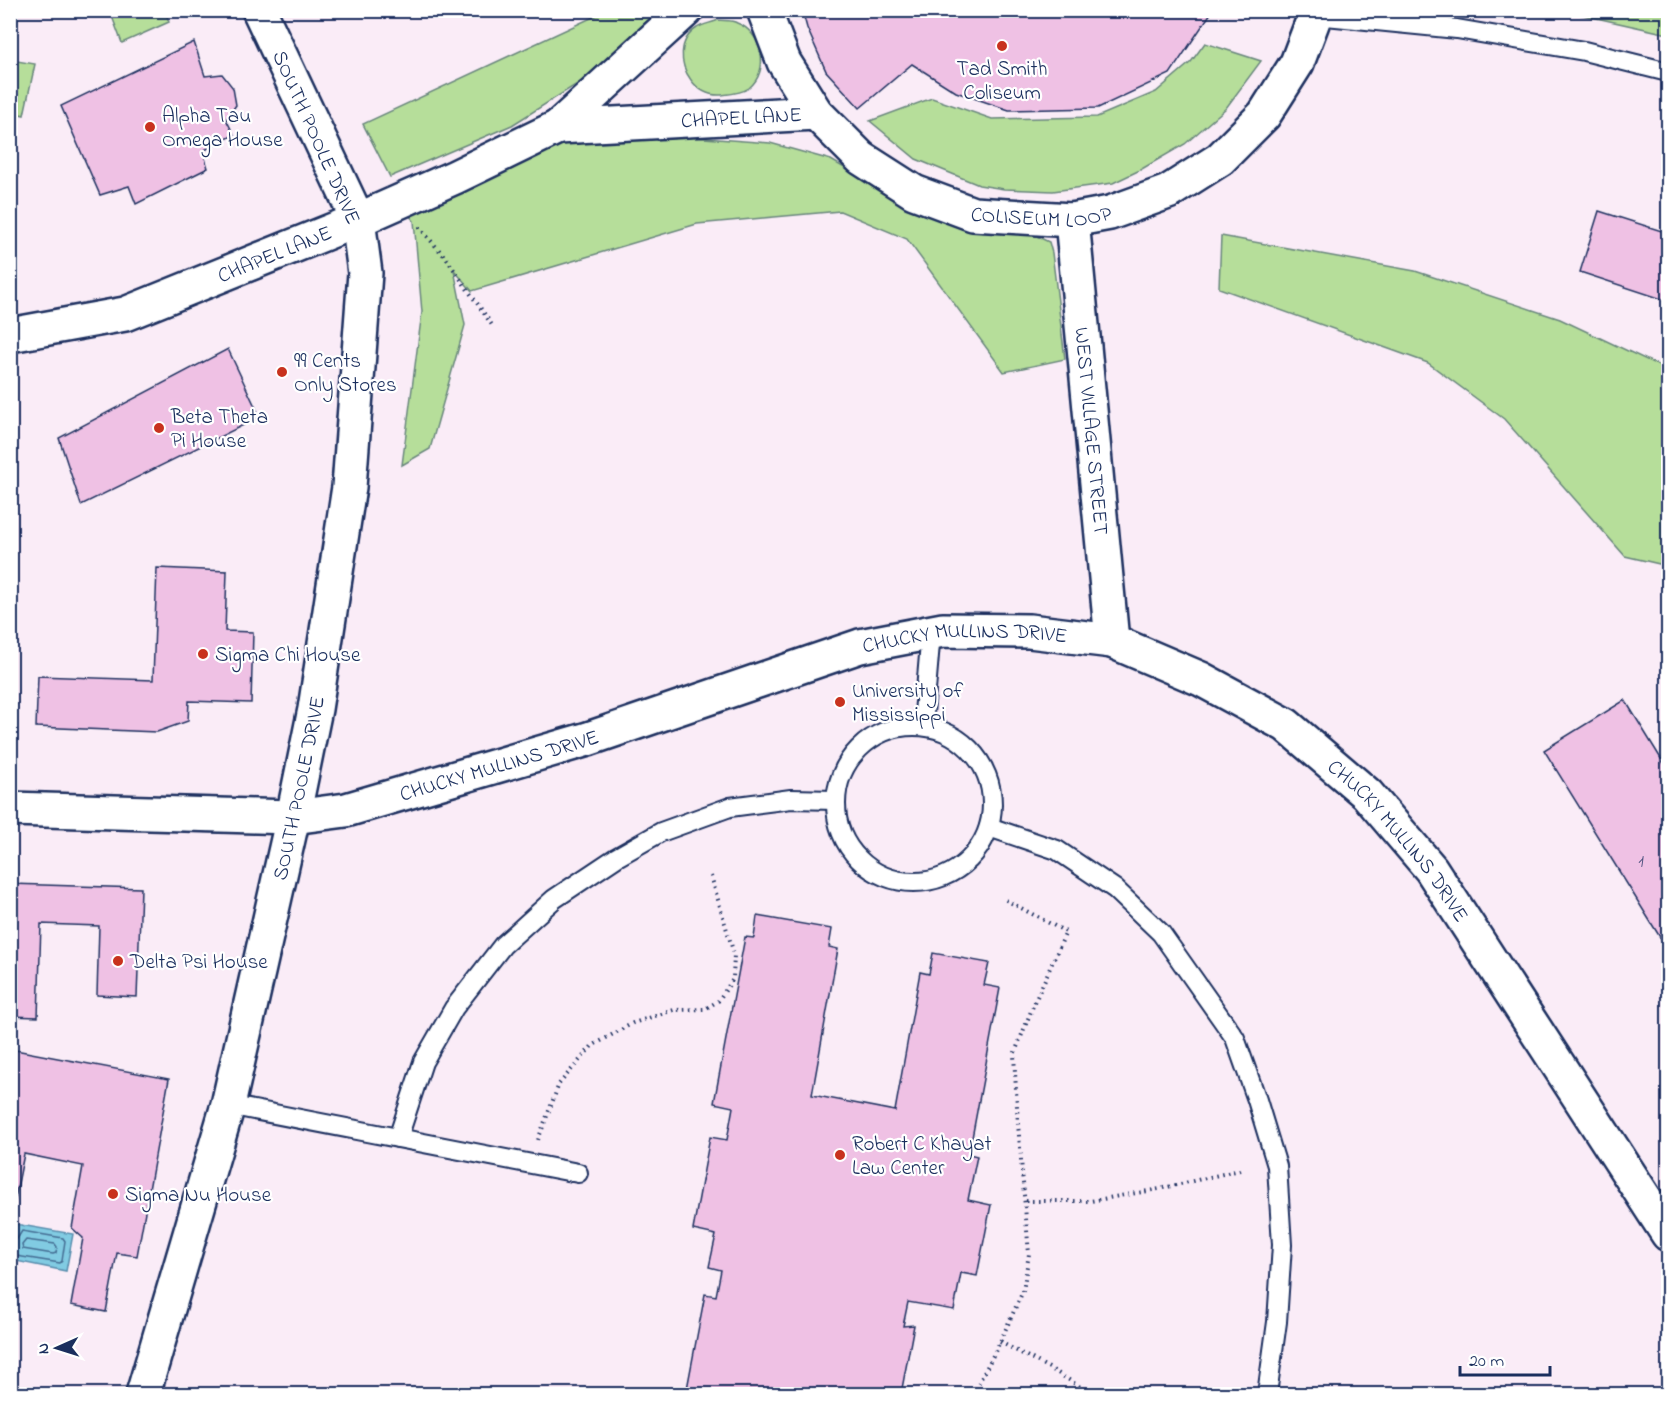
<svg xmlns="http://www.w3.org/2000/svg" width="1679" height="1405" font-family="'Indie Flower',sans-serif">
  <rect width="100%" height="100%" fill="#fff"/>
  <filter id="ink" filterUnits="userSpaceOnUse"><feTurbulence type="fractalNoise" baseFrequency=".0167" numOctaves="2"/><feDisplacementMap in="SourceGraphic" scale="12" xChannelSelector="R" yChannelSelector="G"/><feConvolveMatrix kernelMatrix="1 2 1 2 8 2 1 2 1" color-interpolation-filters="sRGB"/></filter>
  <g filter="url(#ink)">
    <rect fill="#faecf7" x="11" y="11" width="1657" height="1383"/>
    <g fill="#b6de9a" stroke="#68867c" stroke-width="1.5">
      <polygon points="110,11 165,11 169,22 122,43"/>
      <polygon points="606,11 658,11 582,81 512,125 390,177 363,124"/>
      <polygon points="1565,11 1668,11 1668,34"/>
      <path d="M718,20C724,21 732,20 737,23C762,32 771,70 749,88C742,93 731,94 722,95C709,96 699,91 691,80C679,64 678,40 697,28C703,24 712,23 718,20Z"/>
      <polygon points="1205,43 1261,61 1226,108 1185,144 1140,170 1113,183 1053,191 1004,189 979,185 916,159 870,121 932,98 992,119 1097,117 1156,92 1191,62"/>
      <polygon points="11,60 35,64 24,115 11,112"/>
      <polygon points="558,127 770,143 831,160 921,213 984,229 1030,233 1049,242 1052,253 1065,359 1004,372 907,239 840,211 697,224 472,291 454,270 465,325 430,449 402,465 422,312 414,221 399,202"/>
      <polygon points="1221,236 1415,271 1560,319 1668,370 1668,566 1625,556 1504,419 1428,363 1219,288"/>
    </g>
    <polygon fill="#81cbe2" stroke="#588dad" stroke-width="1.5" points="15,1224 73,1234 66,1271 11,1260"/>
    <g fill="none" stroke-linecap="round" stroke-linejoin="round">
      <g stroke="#446d93" stroke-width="1.5">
        <polygon points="26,1240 55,1244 57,1247 56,1253 53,1254 23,1249 22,1245"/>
        <polyline points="10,1241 17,1239 22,1231 63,1238 65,1241 62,1261 60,1263 10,1255"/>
      </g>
    </g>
    <g fill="#efc1e4" stroke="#1b2f5e" stroke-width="1.5">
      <polygon points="802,10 1213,10 1170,74 1098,108 1009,110 956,92 912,64 860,108 826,71 807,28"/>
      <polygon points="194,42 205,76 222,74 233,88 236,105 226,119 234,135 203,151 208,168 136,204 129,186 100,195 61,106"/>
      <polygon points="1599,211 1668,233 1668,301 1580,272"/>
      <polygon points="228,349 260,417 81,505 59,438"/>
      <polygon points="157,568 227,571 225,631 253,632 251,703 189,701 188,721 157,732 36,727 38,676 153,680"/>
      <polygon points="1625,700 1668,770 1668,950 1544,750"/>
      <polygon points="10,884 141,888 137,997 97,995 99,926 41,924 38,1017 10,1016"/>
      <polygon points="757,916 832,929 829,947 838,949 812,1095 895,1111 920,972 929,974 933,953 989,963 984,985 1000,988 969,1154 977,1156 968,1200 991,1205 977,1276 961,1273 954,1310 908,1302 903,1326 914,1325 901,1394 686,1394 705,1294 716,1296 721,1270 709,1267 716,1235 693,1230 710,1137 727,1140 733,1107 714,1103 745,937 754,938"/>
      <polygon points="10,1049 169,1079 137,1256 117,1253 106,1312 71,1305 83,1238 72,1228 83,1166 24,1154 10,1223"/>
    </g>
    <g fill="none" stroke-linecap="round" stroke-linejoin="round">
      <defs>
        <g id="service">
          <polyline points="1316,15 1457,29 1584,51 1668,72"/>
          <polyline points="923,725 931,632"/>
          <circle cx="914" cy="804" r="78"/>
          <polyline points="989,827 1057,850 1115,889 1161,933 1235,1038 1257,1100 1277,1166 1282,1245 1277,1322 1267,1394"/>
          <polyline points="228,1105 578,1173"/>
          <polyline points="398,1138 423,1062 454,1008 503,945 554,899 617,857 661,832 730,807 791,799 835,800"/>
        </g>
        <g id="minor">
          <path id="s1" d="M686,10L558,127L816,113"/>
          <path id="s2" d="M764,10L784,62L816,113L861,158L914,192L973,214L1072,220L1110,213L1168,192L1220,159L1264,115L1297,63L1317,10"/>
          <path id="s3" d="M1072,220L1112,641"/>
          <path id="s4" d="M10,335L125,314L358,220L455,177L558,127"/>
          <path id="s5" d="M143,1394L228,1105L293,817L315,709L349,487L365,273L358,220L259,10"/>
        </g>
        <g id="tertiary">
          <path id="s6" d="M10,809L293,817L346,810L588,739L860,646L943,630L1029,631L1112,641L1201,679L1286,725L1367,794L1431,869L1668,1234"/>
        </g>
      </defs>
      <use href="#service" stroke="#1b2f5e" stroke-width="22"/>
      <use href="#minor" stroke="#1b2f5e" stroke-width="38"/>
      <use href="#tertiary" stroke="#1b2f5e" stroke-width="38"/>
      <g stroke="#1b2f5e" stroke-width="4" stroke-dasharray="1.5 4.5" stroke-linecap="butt">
        <polyline points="419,227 446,258 492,325"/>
        <polyline points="538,1140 559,1084 592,1046 633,1023 674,1010 705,1009 718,1001 733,979 734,954 711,876"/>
        <polyline points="1026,1201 1091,1201 1159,1189 1240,1170"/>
        <polyline points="1000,1342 1051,1369 1092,1394"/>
        <polyline points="973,1394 1000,1342 1023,1291 1029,1254 1018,1124 1014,1055 1033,1006 1066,932 1004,899"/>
      </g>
      <use href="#service" stroke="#fff" stroke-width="18"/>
      <use href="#minor" stroke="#fff" stroke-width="33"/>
      <use href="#tertiary" stroke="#fff" stroke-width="33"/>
    </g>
  </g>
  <g fill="#c8321e" stroke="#fff" stroke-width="2">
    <circle cx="1002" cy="46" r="6"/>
    <circle cx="150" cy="127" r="6"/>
    <circle cx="282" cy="372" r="6"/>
    <circle cx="159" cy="428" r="6"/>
    <circle cx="203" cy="654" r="6"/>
    <circle cx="840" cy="702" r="6"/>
    <circle cx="118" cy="961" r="6"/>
    <circle cx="840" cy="1155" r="6"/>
    <circle cx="113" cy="1194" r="6"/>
  </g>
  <g text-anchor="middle" stroke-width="4.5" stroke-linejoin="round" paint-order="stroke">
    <g font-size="18" fill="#505480">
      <text x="1641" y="866">1</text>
    </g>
    <g font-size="21" fill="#1b2f5e" stroke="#fff" text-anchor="start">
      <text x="1002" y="75" text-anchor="middle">Tad Smith<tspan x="1002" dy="24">Coliseum</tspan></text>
      <text x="162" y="122">Alpha Tau<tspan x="162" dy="24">Omega House</tspan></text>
      <text x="294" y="367">99 Cents<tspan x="294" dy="24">Only Stores</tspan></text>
      <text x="171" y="423">Beta Theta<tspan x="171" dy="24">Pi House</tspan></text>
      <text x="215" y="661">Sigma Chi House</text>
      <text x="852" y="697">University of<tspan x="852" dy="24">Mississippi</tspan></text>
      <text x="130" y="968">Delta Psi House</text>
      <text x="852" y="1150">Robert C Khayat<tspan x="852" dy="24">Law Center</tspan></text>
      <text x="125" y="1201">Sigma Nu House</text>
    </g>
    <g font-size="21" fill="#1b2f5e" stroke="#fff">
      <text dy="7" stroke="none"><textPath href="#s1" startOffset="357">CHAPEL LANE</textPath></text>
      <text transform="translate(317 137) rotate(66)" y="7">SOUTH POOLE DRIVE</text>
      <text dy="7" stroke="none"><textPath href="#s2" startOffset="374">COLISEUM LOOP</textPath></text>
      <text dy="7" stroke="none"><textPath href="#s4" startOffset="278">CHAPEL LANE</textPath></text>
      <text dy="7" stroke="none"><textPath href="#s3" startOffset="212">WEST VILLAGE STREET</textPath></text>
      <text dy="7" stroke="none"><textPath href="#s6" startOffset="982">CHUCKY MULLINS DRIVE</textPath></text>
      <text dy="7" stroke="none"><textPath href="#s6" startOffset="496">CHUCKY MULLINS DRIVE</textPath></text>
      <text dy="7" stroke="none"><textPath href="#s5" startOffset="626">SOUTH POOLE DRIVE</textPath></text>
      <text dy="7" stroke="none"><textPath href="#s6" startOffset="1486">CHUCKY MULLINS DRIVE</textPath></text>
    </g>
  </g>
  <rect width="1679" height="1405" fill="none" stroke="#fff" stroke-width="36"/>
  <rect x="18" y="18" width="1643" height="1369" fill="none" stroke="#1b2f5e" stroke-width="2" filter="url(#ink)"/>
  <g transform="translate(57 1348) rotate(267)" stroke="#ffffff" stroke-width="4.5" paint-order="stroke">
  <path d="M0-4.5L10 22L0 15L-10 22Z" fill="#1b2f5e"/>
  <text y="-9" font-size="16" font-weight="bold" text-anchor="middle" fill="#1b2f5e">N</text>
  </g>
  <path d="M1460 1366v9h90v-9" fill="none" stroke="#1b2f5e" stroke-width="3"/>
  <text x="1469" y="1366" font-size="18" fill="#1b2f5e" stroke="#ffffff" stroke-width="4.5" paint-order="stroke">20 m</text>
</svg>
